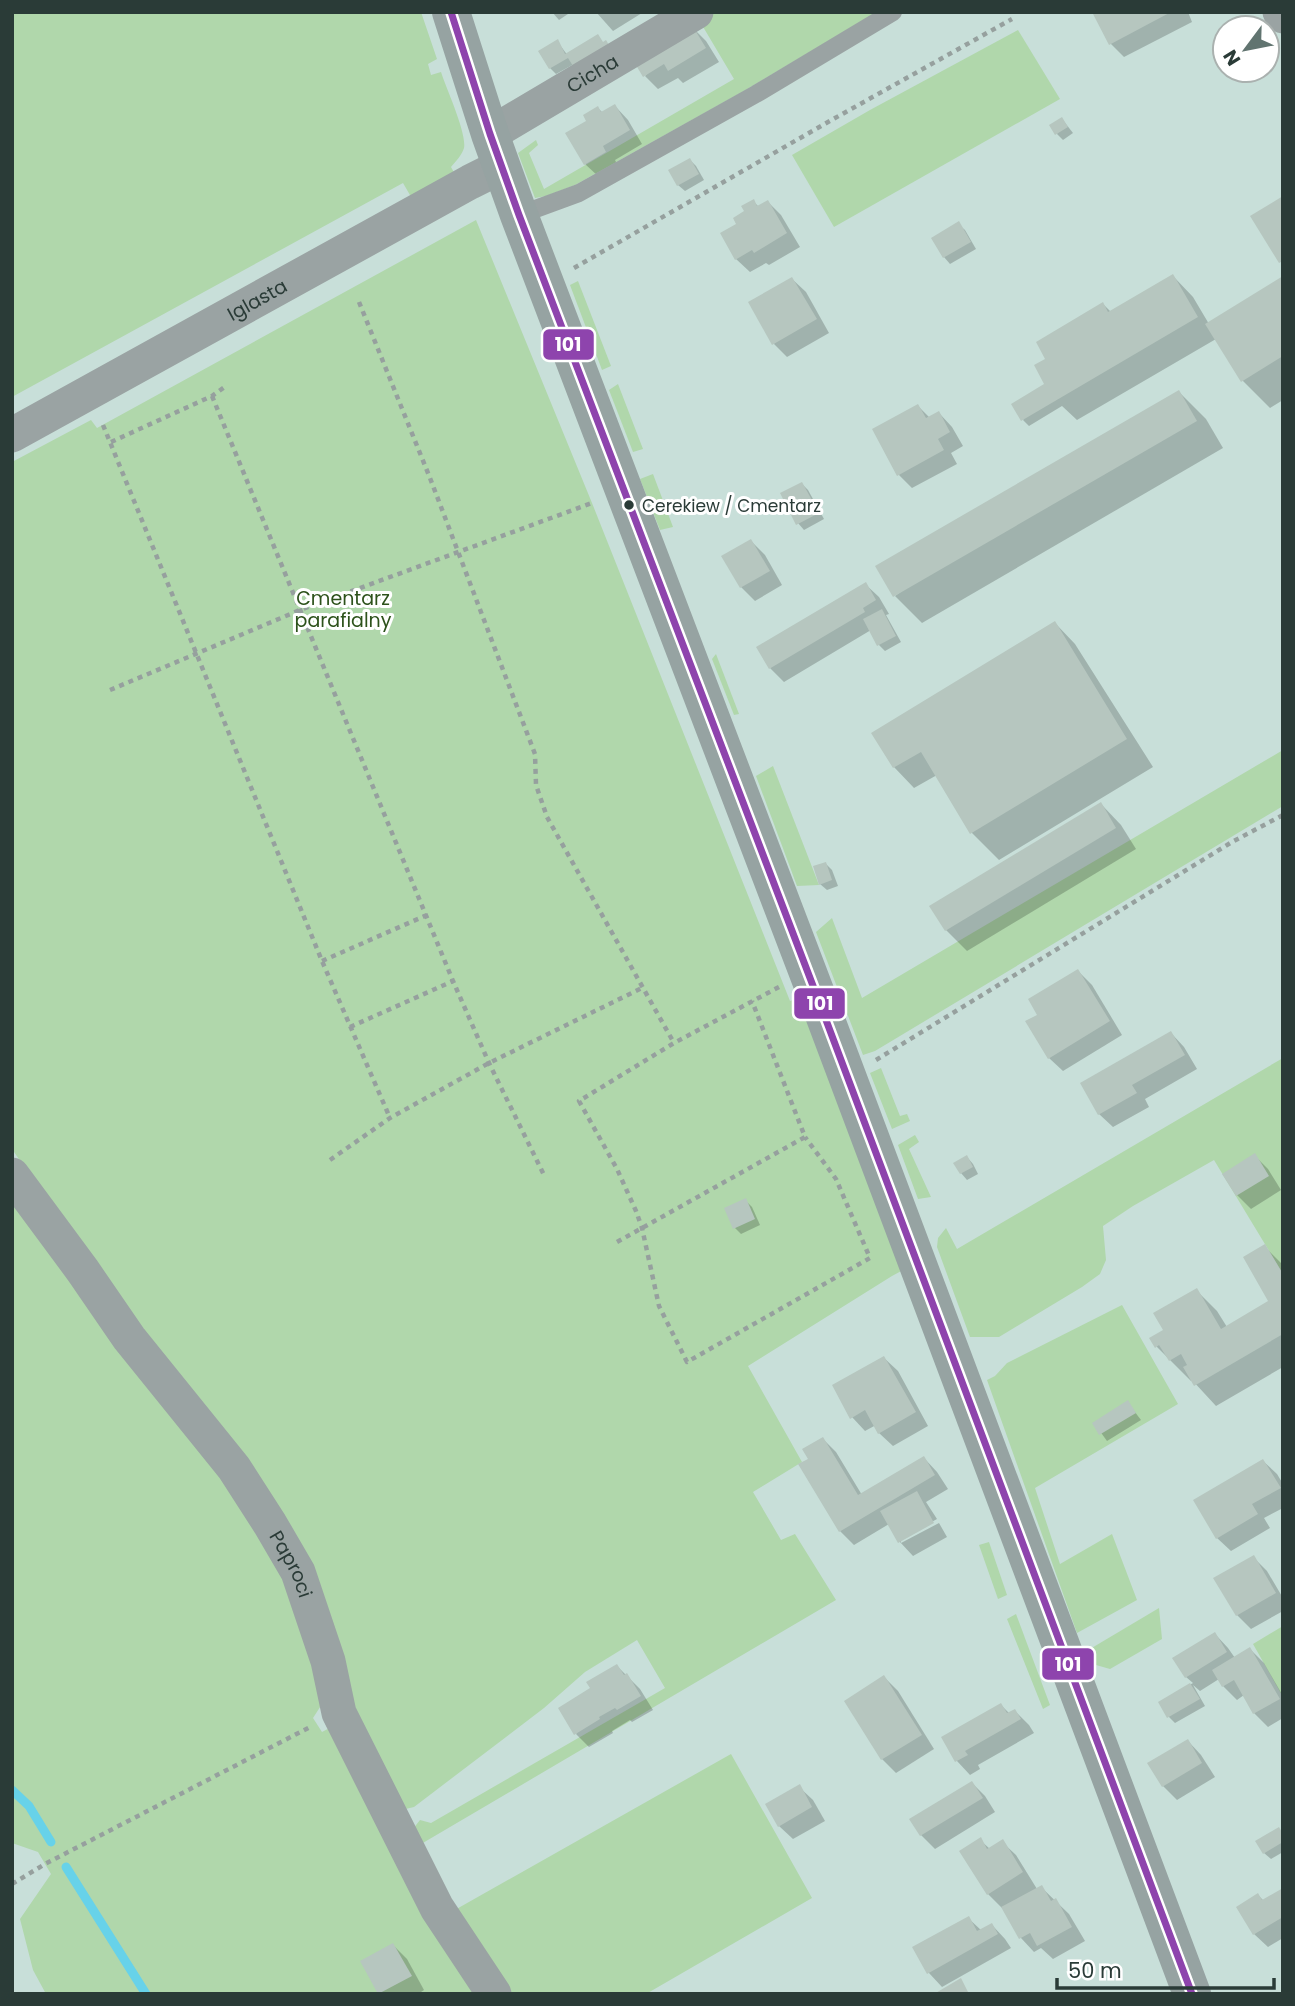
<svg xmlns="http://www.w3.org/2000/svg" width="1295" height="2006" font-family="Poppins,sans-serif">
  <rect width="100%" height="100%" fill="#c8dfd9"/>
  <g fill="#b0d7ab">
    <path d="M12,12H421L437,59L428,64L431,75L441,72C446,88 467,133 464,148C462,155 456,161 451,167L457,178L414,202L403,183L12,397Z"/>
    <polygon points="713,12 877,12 742,92 575,185 546,196 535,198 518,153 536,140 538,145 529,153 544,189 734,79 699,20"/>
    <polygon points="1018,30 1060,99 834,227 792,155 870,110"/>
    <polygon points="476,220 592,503 790,1001 799,998 905,1269 892,1276 748,1366 802,1462 753,1492 781,1540 795,1534 836,1600 416,1847 409,1834 420,1820 431,1823 665,1688 637,1640 585,1672 544,1708 414,1807 397,1811 324,1701 313,1718 322,1732 337,1724 453,1911 731,1754 812,1898 646,1994 46,1994 33,1970 20,1919 51,1874 38,1852 12,1843 12,1190 136,1330 12,1149 12,462 91,420 97,428"/>
    <polygon points="578,281 611,366 602,370 570,285"/>
    <polygon points="618,384 643,449 633,452 609,390"/>
    <polygon points="653,474 673,527 660,530 640,479"/>
    <polygon points="716,654 739,714 734,715 712,659"/>
    <polygon points="1283,750 1283,806 875,1051 863,1055 816,932 832,918 862,998"/>
    <polygon points="773,766 819,885 797,886 756,776"/>
    <polygon points="1283,1058 1283,1274 1214,1160 1133,1206 1103,1226 1106,1260 1100,1274 1082,1287 999,1337 970,1337 937,1247 938,1238 946,1228 957,1249"/>
    <polygon points="881,1068 900,1116 907,1114 910,1121 892,1129 870,1073"/>
    <polygon points="915,1135 919,1142 909,1149 931,1197 918,1199 898,1145"/>
    <polygon points="1122,1305 1178,1404 1035,1488 1060,1564 1112,1534 1137,1600 1077,1633 987,1380 995,1376 1007,1363"/>
    <polygon points="989,1542 1007,1595 998,1599 979,1545"/>
    <polygon points="1159,1608 1162,1639 1110,1669 1096,1665 1090,1649"/>
    <polygon points="1016,1614 1050,1705 1043,1709 1007,1619"/>
    <polygon points="1283,1626 1283,1697 1253,1644"/>
  </g>
  <g fill="#0003">
    <polygon points="552,12 571,12 559,20"/>
    <polygon points="596,12 642,12 642,13 613,31"/>
    <polygon points="1094,12 1188,12 1192,22 1124,57 1111,44"/>
    <polygon points="692,27 706,41 719,62 683,83 678,78 658,89 645,76"/>
    <polygon points="557,41 574,64 556,74 550,68"/>
    <polygon points="615,106 628,120 642,144 615,160 618,166 599,177 585,164 589,122 598,108 603,113"/>
    <polygon points="1062,119 1073,133 1063,140 1057,134"/>
    <polygon points="690,160 696,166 704,180 685,191 678,185"/>
    <polygon points="753,201 759,207 768,202 781,215 800,247 769,265 766,263 750,272 736,259 738,224"/>
    <polygon points="958,224 965,230 976,249 950,264 944,257"/>
    <polygon points="1173,276 1193,297 1209,324 1283,278 1283,400 1270,408 1243,381 1216,339 1077,420 1062,406 1029,426 1023,420 1044,386 1047,359 1103,304 1111,312"/>
    <polygon points="792,279 806,292 829,333 787,357 774,344"/>
    <polygon points="1179,392 1206,419 1223,448 922,623 895,596"/>
    <polygon points="918,406 930,418 939,413 952,427 963,446 951,453 957,464 912,488 899,475"/>
    <polygon points="802,484 808,490 824,519 804,530 798,523"/>
    <polygon points="751,541 765,555 782,585 755,601 741,587 724,557"/>
    <polygon points="865,584 879,597 889,614 886,615 901,642 885,651 879,645 871,630 784,682 770,668"/>
    <polygon points="1055,623 1075,644 1153,767 999,860 972,833 937,775 914,788 894,767"/>
    <polygon points="1101,804 1121,825 1136,849 967,951 946,930"/>
    <polygon points="826,864 832,870 838,886 827,890 820,884"/>
    <polygon points="1078,971 1092,985 1122,1035 1063,1071 1049,1058 1039,1015"/>
    <polygon points="1171,1033 1184,1047 1197,1069 1145,1099 1149,1107 1113,1127 1099,1114"/>
    <polygon points="1255,1156 1268,1169 1281,1190 1251,1209 1237,1195"/>
    <polygon points="967,1157 973,1164 978,1174 967,1180 961,1173"/>
    <polygon points="745,1200 752,1207 760,1225 741,1234 735,1228"/>
    <polygon points="1265,1247 1283,1265 1283,1367 1216,1406 1192,1380 1191,1381 1157,1347 1152,1338 1165,1331 1196,1290 1217,1311 1227,1327 1270,1301"/>
    <polygon points="884,1358 898,1371 928,1426 893,1446 879,1433 876,1425 865,1431 852,1417"/>
    <polygon points="1128,1403 1141,1420 1107,1441 1094,1423"/>
    <polygon points="823,1439 836,1452 862,1495 924,1458 937,1472 948,1489 926,1502 937,1519 901,1539 901,1543 939,1523 947,1537 913,1556 900,1542 889,1524 854,1545 840,1531 810,1459"/>
    <polygon points="1263,1461 1277,1474 1283,1484 1283,1508 1264,1518 1270,1528 1231,1551 1217,1538"/>
    <polygon points="1253,1557 1267,1571 1283,1598 1283,1611 1251,1629 1237,1615 1216,1578"/>
    <polygon points="1215,1634 1228,1648 1235,1658 1250,1649 1264,1663 1283,1696 1283,1718 1268,1727 1254,1713 1244,1695 1237,1700 1223,1686 1219,1679 1200,1691 1193,1685 1205,1706 1175,1723 1169,1717 1161,1702 1193,1683 1186,1677"/>
    <polygon points="617,1666 640,1689 653,1710 632,1722 630,1720 612,1731 613,1733 589,1747 576,1734"/>
    <polygon points="884,1677 898,1691 934,1749 896,1773 882,1759"/>
    <polygon points="1001,1705 1010,1714 1015,1711 1029,1725 1034,1733 978,1765 980,1769 970,1775 957,1761 943,1738"/>
    <polygon points="1188,1741 1201,1755 1215,1777 1177,1800 1163,1786"/>
    <polygon points="972,1783 985,1796 995,1812 935,1849 921,1835"/>
    <polygon points="799,1787 813,1800 825,1821 793,1839 779,1826"/>
    <polygon points="1283,1834 1283,1852 1271,1859 1264,1853"/>
    <polygon points="980,1840 990,1849 1002,1842 1016,1855 1037,1889 1041,1887 1069,1914 1085,1941 1053,1959 1041,1948 1034,1952 1021,1938 1003,1907 1002,1908 988,1894"/>
    <polygon points="1283,1890 1283,1938 1268,1947 1254,1934 1258,1895 1264,1901"/>
    <polygon points="968,1918 982,1931 992,1925 1005,1939 1011,1948 942,1987 929,1973 915,1948"/>
    <polygon points="393,1945 407,1959 424,1990 418,1994 380,1994 362,1962"/>
  </g>
  <g fill="none" stroke-linecap="round" stroke-linejoin="round">
    <g stroke="#67d2e9" stroke-width="9">
      <polyline points="12,1790 29,1806 51,1842"/>
      <polyline points="66,1867 146,1994"/>
    </g>
  </g>
  <g fill="#b6c6bf">
    <polygon points="1092,12 1171,12 1109,45"/>
    <polygon points="692,25 706,48 668,71 664,64 643,77 633,60"/>
    <polygon points="598,34 603,42 606,40 609,45 573,66 568,58 549,69 538,51 558,39 565,54"/>
    <polygon points="615,104 630,130 603,146 606,152 584,165 565,133 586,121 583,115 598,106 601,112"/>
    <polygon points="1062,117 1068,127 1055,135 1049,125"/>
    <polygon points="690,158 699,174 677,186 668,170"/>
    <polygon points="1283,196 1283,261 1279,263 1250,216"/>
    <polygon points="754,199 757,206 768,200 787,233 754,253 752,250 735,260 720,233 736,224 733,218 744,211 741,206"/>
    <polygon points="959,221 971,242 943,258 931,238"/>
    <polygon points="1173,274 1198,317 1021,421 1011,404 1044,384 1034,365 1045,359 1036,342 1103,302 1108,312"/>
    <polygon points="1283,276 1283,356 1241,382 1205,324"/>
    <polygon points="792,277 817,319 772,345 748,302"/>
    <polygon points="1179,390 1197,421 893,597 875,566"/>
    <polygon points="918,404 926,418 939,411 950,432 938,439 944,450 897,476 872,429"/>
    <polygon points="802,482 819,513 796,525 780,493"/>
    <polygon points="751,539 770,571 740,588 721,556"/>
    <polygon points="866,582 876,600 863,608 865,612 769,669 756,647"/>
    <polygon points="882,609 896,636 877,646 863,619"/>
    <polygon points="1055,621 1127,739 970,834 921,752 893,768 871,733"/>
    <polygon points="1101,802 1116,828 945,931 929,906"/>
    <polygon points="826,862 832,880 819,885 813,866"/>
    <polygon points="1078,969 1110,1021 1048,1059 1025,1021 1037,1015 1028,999"/>
    <polygon points="1171,1031 1185,1055 1132,1085 1137,1093 1098,1115 1080,1083"/>
    <polygon points="1255,1153 1269,1176 1236,1196 1222,1174"/>
    <polygon points="967,1155 973,1167 960,1174 953,1163"/>
    <polygon points="746,1198 755,1219 733,1229 724,1208"/>
    <polygon points="1265,1244 1283,1274 1283,1334 1194,1386 1183,1367 1187,1365 1181,1354 1169,1361 1159,1345 1155,1348 1149,1338 1163,1330 1153,1313 1197,1288 1221,1329 1268,1301 1243,1257"/>
    <polygon points="884,1356 916,1412 878,1434 865,1410 850,1419 832,1385"/>
    <polygon points="1128,1400 1136,1413 1099,1435 1092,1423"/>
    <polygon points="823,1437 858,1495 924,1456 935,1475 839,1532 798,1464 808,1459 802,1449"/>
    <polygon points="1263,1459 1281,1488 1252,1504 1258,1514 1216,1539 1193,1500"/>
    <polygon points="917,1491 934,1523 898,1543 880,1511"/>
    <polygon points="1254,1555 1276,1593 1236,1616 1213,1578"/>
    <polygon points="1215,1632 1227,1652 1185,1678 1172,1658"/>
    <polygon points="1250,1647 1280,1699 1253,1714 1234,1680 1222,1687 1212,1670"/>
    <polygon points="617,1664 624,1675 627,1673 641,1696 617,1710 615,1708 599,1717 600,1719 574,1735 558,1708 590,1688 586,1682"/>
    <polygon points="884,1675 922,1735 881,1760 844,1701"/>
    <polygon points="1190,1683 1200,1699 1167,1718 1158,1702"/>
    <polygon points="1001,1703 1007,1713 1015,1709 1021,1719 965,1751 968,1755 955,1762 941,1737"/>
    <polygon points="1188,1739 1202,1763 1162,1787 1147,1763"/>
    <polygon points="972,1781 983,1798 920,1836 909,1819"/>
    <polygon points="800,1784 812,1807 778,1827 765,1804"/>
    <polygon points="1279,1827 1283,1834 1283,1842 1263,1854 1255,1841"/>
    <polygon points="981,1837 987,1849 1003,1839 1023,1872 987,1895 959,1851"/>
    <polygon points="1042,1885 1051,1901 1056,1898 1072,1927 1037,1946 1030,1933 1019,1939 1001,1907"/>
    <polygon points="1283,1888 1283,1917 1253,1935 1236,1907 1258,1893 1262,1900"/>
    <polygon points="969,1916 977,1931 992,1923 998,1934 927,1974 912,1947"/>
    <polygon points="393,1943 412,1976 378,1994 360,1961"/>
    <polygon points="961,1978 969,1994 934,1994"/>
  </g>
  <g fill="none" stroke-linecap="round" stroke-linejoin="round">
    <g stroke="#96a09e" stroke-width="4.5" stroke-dasharray="5 5" stroke-linecap="butt">
      <polyline points="574,268 828,122 1012,19"/>
      <polyline points="359,302 430,478 535,754 536,785 547,817 674,1043"/>
      <polyline points="212,396 453,981 489,1063 545,1177"/>
      <polyline points="103,425 322,961 390,1118"/>
      <polyline points="111,442 212,396 226,386"/>
      <polyline points="110,690 300,610 592,503"/>
      <polyline points="322,961 427,915"/>
      <polyline points="779,987 674,1043 579,1101 617,1169 636,1211 642,1228 659,1306 687,1362 870,1258 836,1179 805,1137"/>
      <polyline points="350,1027 453,981"/>
      <polyline points="876,1060 1232,842 1283,815"/>
      <polyline points="330,1160 390,1118 489,1063 644,987"/>
      <polyline points="617,1242 805,1137 752,1001"/>
      <polyline points="12,1884 45,1864 312,1726"/>
    </g>
    <polyline stroke="#9aa3a3" stroke-width="18" points="519,215 579,193 756,94 893,12"/>
    <g stroke="#9aa3a3" stroke-width="35">
      <polyline points="1280,12 1283,16"/>
      <path id="s1" d="M490,134L696,12"/>
      <path id="s2" d="M12,435L470,182L502,166"/>
      <path id="s3" d="M12,1175L83,1271L129,1338L234,1468L270,1524L298,1572L328,1661L339,1713L437,1908L494,1994"/>
    </g>
    <polyline stroke="#96a3a2" stroke-width="38" points="451,12 490,134 519,215 823,1012 1192,1994"/>
    <defs>
      <polyline id="bus-1" points="451,12 490,134 519,215 823,1012 1192,1994"/>
    </defs>
    <use href="#bus-1" stroke="#fff" stroke-width="12"/>
    <use href="#bus-1" stroke="#8e44ad" stroke-width="7"/>
  </g>
  <circle fill="#2a3b37" stroke="#fff" stroke-width="2.5" cx="629" cy="505" r="6"/>
  <g text-anchor="middle" stroke-width="6" stroke-linejoin="round" paint-order="stroke">
    <g font-size="17" fill="#2a3b37" stroke="#fff" text-anchor="start">
      <text x="642" y="512">Cerekiew / Cmentarz</text>
    </g>
    <g font-size="19" fill="#2a3b37" stroke="#fff">
      <text dy="7" stroke="none"><textPath href="#s1" startOffset="119">Cicha</textPath></text>
      <text dy="7" stroke="none"><textPath href="#s2" startOffset="280">Iglasta</textPath></text>
      <text dy="7" stroke="none"><textPath href="#s3" startOffset="480">Paproci</textPath></text>
    </g>
    <g font-size="19" fill="#2d521b" stroke="#fff">
      <text x="343" y="605">Cmentarz<tspan x="343" dy="22">parafialny</tspan></text>
    </g>
  </g>
  <g stroke="#fff" stroke-width="2.5">
    <rect x="542" y="328" width="53" height="33" rx="7" fill="#8e44ad"/>
    <rect x="793" y="987" width="53" height="33" rx="7" fill="#8e44ad"/>
    <rect x="1041" y="1647" width="54" height="34" rx="7" fill="#8e44ad"/>
  </g>
  <g font-size="19" text-anchor="middle" font-weight="bold" fill="#fff">
    <text x="568" y="351">101</text>
    <text x="820" y="1010">101</text>
    <text x="1068" y="1671">101</text>
  </g>
  <rect width="1295" height="2006" fill="none" stroke="#2a3b37" stroke-width="28"/>
  <g transform="translate(1246 49) rotate(238)"><circle r="33" fill="#ffffff" stroke="#aab1af" stroke-width="2"/>
  <path d="M0-5L12 26L0 18L-12 26Z" fill="#617470"/>
  <text y="-10" font-size="19" font-weight="bold" text-anchor="middle" fill="#2a3b37">N</text>
  </g>
  <path d="M1057 1978v10h217v-10" fill="none" stroke="#2a3b37" stroke-width="3.5"/>
  <text x="1068" y="1978" font-size="21" fill="#2a3b37" stroke="#ffffff" stroke-width="5" paint-order="stroke">50 m</text>
</svg>
